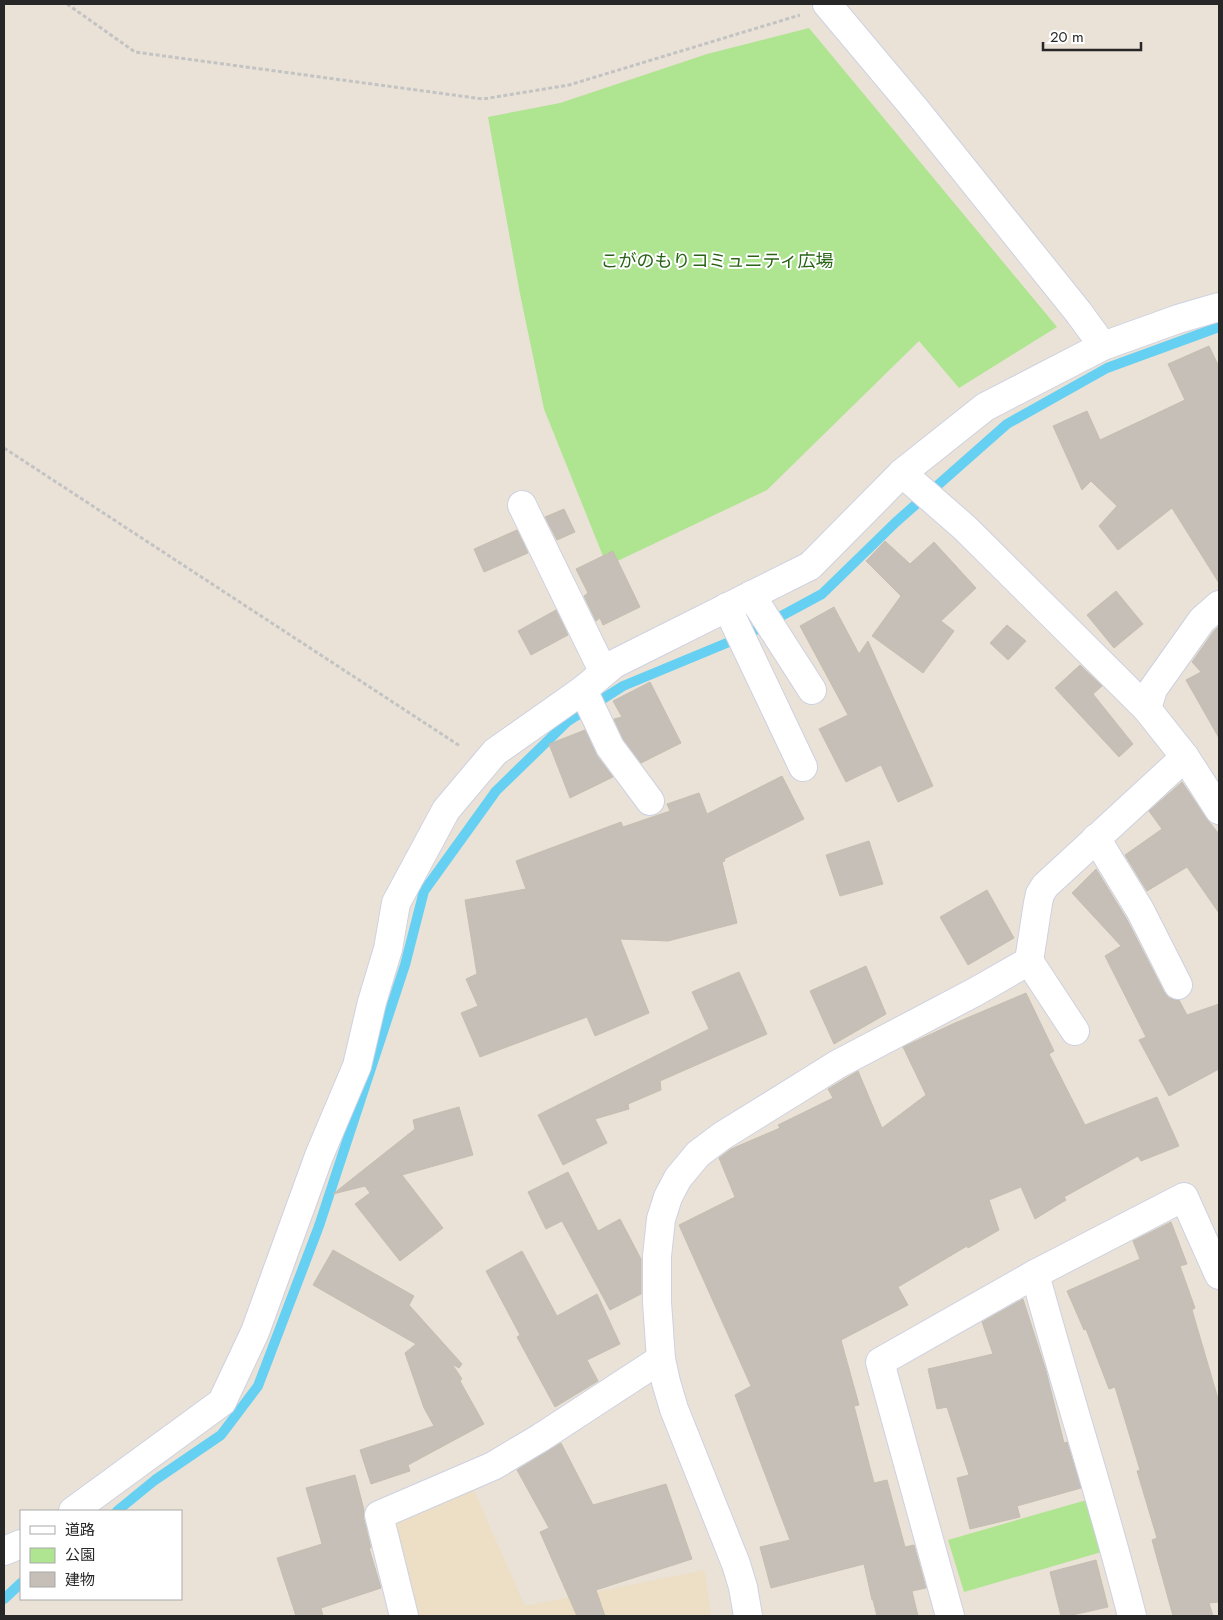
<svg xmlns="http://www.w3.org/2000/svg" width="1223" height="1620" font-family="Jost,'Noto Sans JP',sans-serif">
  <rect width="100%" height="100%" fill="#eae2d7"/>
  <polygon fill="#eddfc5" points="470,1481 525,1606 705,1570 711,1616 414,1616 389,1526"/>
  <g fill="#afe491">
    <polygon points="809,28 1057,327 959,388 919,341 767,490 607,566 544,409 520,294 488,117 560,103 707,54"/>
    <polygon points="1090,1499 1105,1551 964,1592 948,1540"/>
  </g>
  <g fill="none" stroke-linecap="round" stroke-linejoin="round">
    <g stroke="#65d0f2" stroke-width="10">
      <polyline points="117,1511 155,1480 221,1435 258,1386 319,1226 405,965 424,891 496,791 568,721 623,686 746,635 822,594 896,522 1007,424 1107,368 1219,327"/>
      <polyline points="4,1599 21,1583"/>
    </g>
  </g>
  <g fill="#c5bfb7" stroke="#c5beb1">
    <polygon points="1209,346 1219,367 1219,583 1172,508 1118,550 1099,526 1117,506 1091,481 1082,490 1053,426 1087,411 1100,440 1185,400 1168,364"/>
    <polygon points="564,509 575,532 557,540 545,517"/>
    <polygon points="517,530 528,553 484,572 474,549"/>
    <polygon points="885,541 910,564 934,542 976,588 941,621 954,631 923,673 872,636 901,596 866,561"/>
    <polygon points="613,551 640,607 603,625 600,618 596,621 584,596 588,593 576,569"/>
    <polygon points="1116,591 1143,624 1114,648 1087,615"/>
    <polygon points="834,607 859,654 868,641 933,786 898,802 881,765 846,782 819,729 848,715 800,626"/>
    <polygon points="556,610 568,635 531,655 518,631"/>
    <polygon points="1007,625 1026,641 1008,660 990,643"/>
    <polygon points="1219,626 1219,738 1186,680 1201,672 1192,662 1214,631"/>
    <polygon points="1080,665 1102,686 1093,694 1133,744 1119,757 1055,688"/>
    <polygon points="650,682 681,743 641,763 623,739 614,719 622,717 613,701"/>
    <polygon points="585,730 597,756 613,777 570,798 549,744"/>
    <polygon points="782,776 804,819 724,859 725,861 722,862 737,923 668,941 620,939 649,1013 595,1036 587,1017 480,1057 461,1013 478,1006 466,979 477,974 465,900 526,889 516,861 621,822 623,827 670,811 667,804 699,793 707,814"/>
    <polygon points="1182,782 1206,818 1219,834 1219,913 1187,867 1147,891 1125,855 1162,829 1149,811"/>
    <polygon points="869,841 883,884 840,896 826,855"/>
    <polygon points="1096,869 1126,918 1164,992 1169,998 1179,1000 1187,1015 1219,1004 1219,1069 1169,1096 1139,1040 1146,1037 1105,956 1121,946 1072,893"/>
    <polygon points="987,890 1014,938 968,965 940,917"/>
    <polygon points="866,966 886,1014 834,1044 810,991"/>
    <polygon points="739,972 767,1034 660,1081 661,1090 628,1104 629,1109 595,1119 607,1143 563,1165 538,1115 709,1029 692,992"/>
    <polygon points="1026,993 1054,1051 1049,1054 1085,1125 1157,1097 1179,1146 1141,1161 1138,1156 1064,1197 1066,1200 1035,1219 1021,1187 989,1200 999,1230 968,1248 967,1246 898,1287 908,1305 841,1340 859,1405 854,1406 874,1483 887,1480 905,1547 914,1545 926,1588 912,1591 918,1616 877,1616 873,1600 872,1600 864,1564 771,1588 760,1547 790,1540 735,1395 751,1386 679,1225 735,1197 719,1158 731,1149 780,1128 778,1125 833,1098 828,1089 858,1071 882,1128 926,1095 903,1047 955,1023"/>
    <polygon points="459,1107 473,1155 402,1175 443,1228 400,1261 355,1204 370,1193 365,1186 333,1194 415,1129 413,1120"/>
    <polygon points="568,1172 598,1231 620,1219 641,1259 641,1294 610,1310 562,1221 546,1229 528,1192"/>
    <polygon points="1171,1222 1187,1264 1180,1266 1195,1308 1192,1310 1219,1402 1219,1602 1209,1603 1213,1616 1173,1616 1152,1540 1157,1538 1137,1471 1140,1470 1115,1387 1109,1389 1086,1329 1084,1330 1067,1291 1140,1259 1133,1241"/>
    <polygon points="333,1250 414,1296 409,1305 462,1364 459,1368 452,1364 462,1379 460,1381 484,1424 408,1465 410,1471 371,1484 360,1450 434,1426 424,1408 405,1353 416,1344 313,1285"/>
    <polygon points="522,1251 557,1316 597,1294 620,1344 587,1360 598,1381 555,1407 517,1337 520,1335 486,1271"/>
    <polygon points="1023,1299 1046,1371 1064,1443 1067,1442 1081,1488 1017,1506 1020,1517 970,1529 957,1478 969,1475 947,1407 937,1409 928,1369 993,1354 982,1322"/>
    <polygon points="561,1443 593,1505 666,1484 692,1559 596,1590 605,1616 577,1616 540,1532 549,1528 517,1470"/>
    <polygon points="355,1475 364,1510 364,1519 371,1548 369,1548 381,1588 321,1608 323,1616 296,1616 277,1558 322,1544 306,1488"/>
    <polygon points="1096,1560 1108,1607 1068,1616 1061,1616 1050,1572"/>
  </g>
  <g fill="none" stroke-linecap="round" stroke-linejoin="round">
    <defs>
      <g id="minor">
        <polyline points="827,4 916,110 1079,313 1103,346"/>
        <polyline points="902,473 965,528 1147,709 1185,757 1219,810"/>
        <polyline points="522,505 603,671"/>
        <polyline points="751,595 812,690"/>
        <polyline points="727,607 803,767"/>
        <polyline points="583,690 610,747 650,801"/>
        <polyline points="1147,709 1153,689 1202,620 1219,605"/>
        <polyline points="1096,838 1140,910 1178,985"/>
        <polyline points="1029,961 1075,1031"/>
        <path d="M1035,1274C1066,1389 1103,1501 1132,1616"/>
        <polyline points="73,1511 222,1402 255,1332 319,1156 357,1066 372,1002 388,949 396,903 446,810 495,752 583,690 614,664 810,566 902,473 985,407 1103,346 1178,319 1219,307"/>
        <polyline points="4,1551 21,1544"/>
        <polyline points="404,1616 379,1515 493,1466 540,1438 661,1359"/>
        <polyline points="748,1616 743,1587 736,1564 674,1409 666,1382 661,1359 657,1302 657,1256 661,1219 668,1197 678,1178 698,1154 722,1136 838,1064 975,992 1029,961 1038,903 1040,894 1045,886 1185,757"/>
        <polyline points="950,1616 880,1362 1035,1274 1184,1197 1219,1275"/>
      </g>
    </defs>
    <use href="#minor" stroke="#cdd1e1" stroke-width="30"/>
    <g stroke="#c3c3c3" stroke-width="3" stroke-dasharray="4 2.5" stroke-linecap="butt">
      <polyline points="67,4 135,52 483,99 569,85 800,15"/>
      <polyline points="4,448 460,746"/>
    </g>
    <use href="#minor" stroke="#fff" stroke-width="28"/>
  </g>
  <g text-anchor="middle" stroke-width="4" stroke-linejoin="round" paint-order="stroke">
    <g font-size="18" fill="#296416" stroke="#fff">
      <text x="717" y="267">こがのもりコミュニティ広場</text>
    </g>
  </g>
  <rect width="1223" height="1620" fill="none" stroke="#272727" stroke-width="10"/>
  <rect x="20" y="1510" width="162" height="90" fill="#ffffff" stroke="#a9a9a9"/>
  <rect x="30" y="1526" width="25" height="8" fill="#ffffff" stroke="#a9a9a9"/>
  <text x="65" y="1535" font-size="15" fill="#272727">道路</text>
  <rect x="30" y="1548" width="25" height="15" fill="#afe491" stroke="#a9a9a9"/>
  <text x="65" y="1560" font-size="15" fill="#272727">公園</text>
  <rect x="30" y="1572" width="25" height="15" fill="#c5bfb7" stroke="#a9a9a9"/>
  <text x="65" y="1585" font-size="15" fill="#272727">建物</text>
  <path d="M1043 42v8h98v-8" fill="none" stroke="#272727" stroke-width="2.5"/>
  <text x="1050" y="42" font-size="15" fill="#272727" stroke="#ffffff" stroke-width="4" paint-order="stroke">20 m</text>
</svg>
